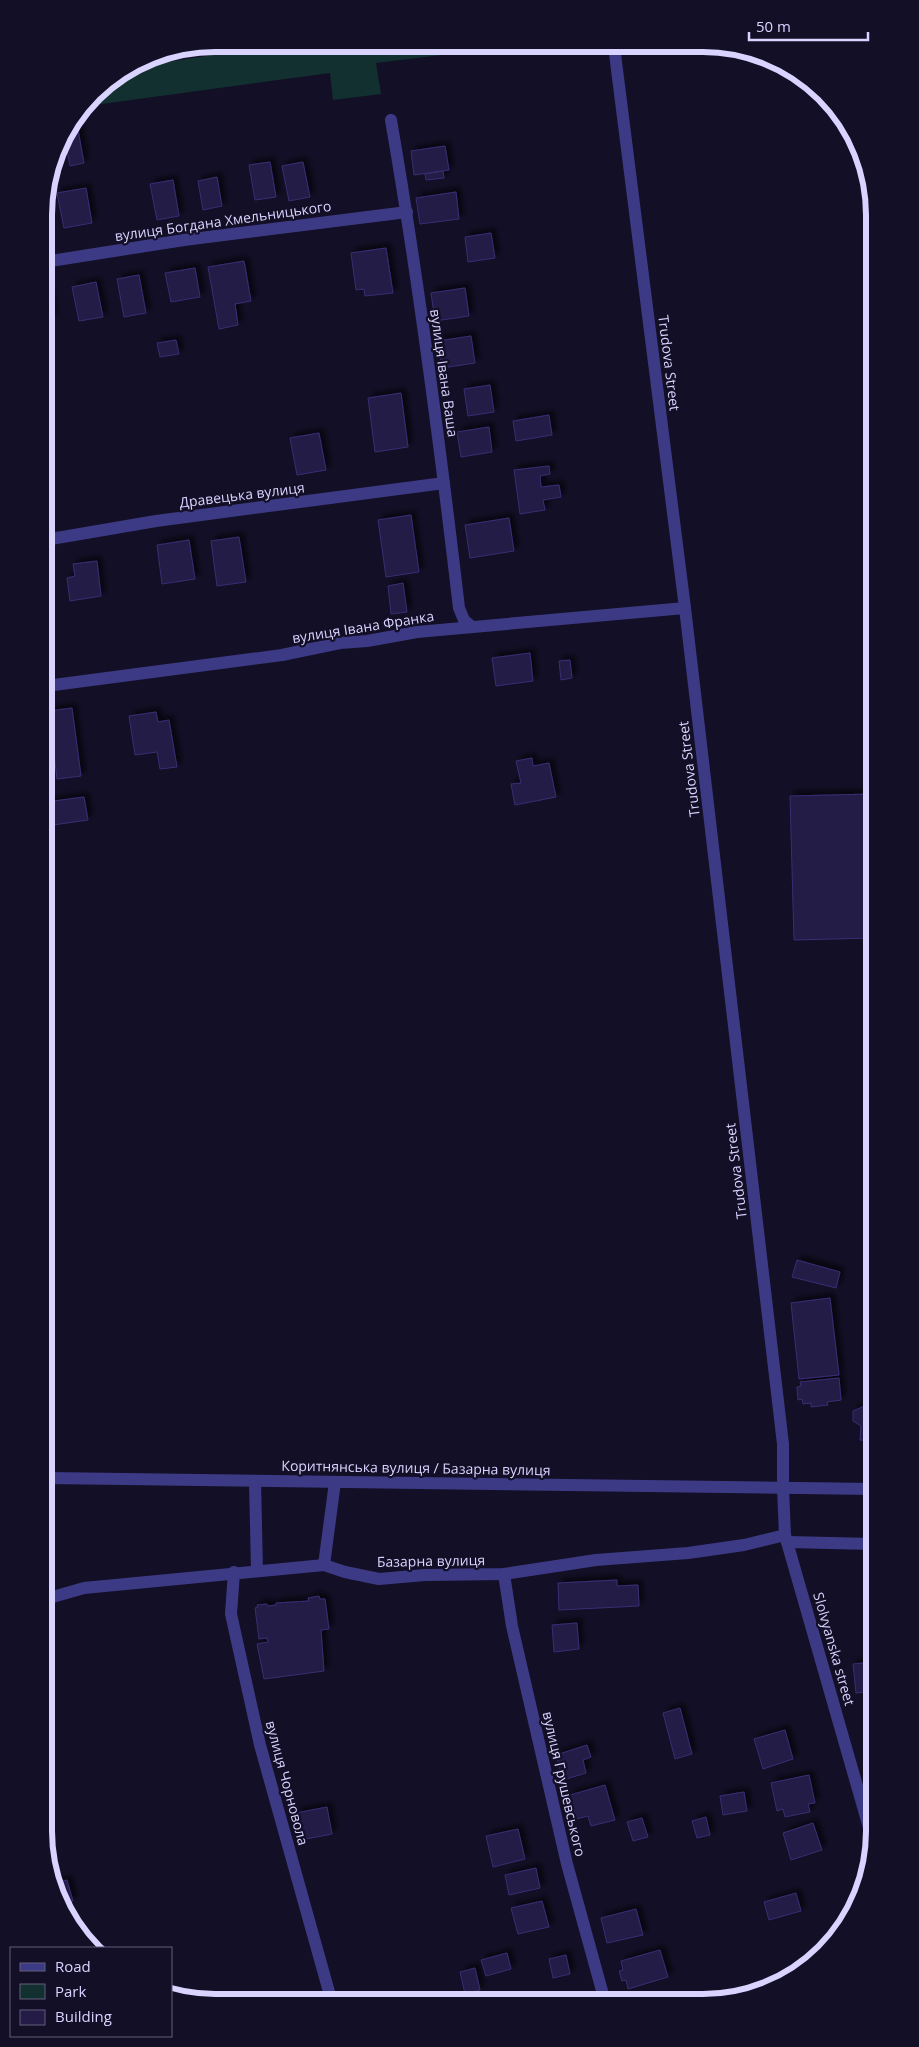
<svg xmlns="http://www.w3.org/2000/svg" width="919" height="2047" font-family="'Open Sans',sans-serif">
  <defs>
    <filter id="shadow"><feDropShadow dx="4.5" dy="-4.5" stdDeviation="2.5" flood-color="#0009"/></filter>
  </defs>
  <rect width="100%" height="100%" fill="#130f26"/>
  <polygon fill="#12302f" points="283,44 516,46 376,63 381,94 333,100 330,73 87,106 102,87 134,67"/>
  <g fill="#241b47" stroke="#3b2d73" filter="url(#shadow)">
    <polygon points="73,124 77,124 84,163 70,166 64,136"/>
    <polygon points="445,146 449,170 414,175 411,151"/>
    <polygon points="270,162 276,197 255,200 249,165"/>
    <polygon points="303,162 310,197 289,201 282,166"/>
    <polygon points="443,171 444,178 426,180 425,174"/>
    <polygon points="217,177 222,206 203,210 198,181"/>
    <polygon points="173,180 179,216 157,220 150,184"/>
    <polygon points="86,188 92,223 64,228 57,193"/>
    <polygon points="456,192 459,219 420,224 416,198"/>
    <polygon points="491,233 495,258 468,262 465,237"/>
    <polygon points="386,248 393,293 365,296 364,289 356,290 351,253"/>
    <polygon points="244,261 251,301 235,304 238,325 219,329 208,267"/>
    <polygon points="195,268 200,297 171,302 165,273"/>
    <polygon points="139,275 146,313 124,317 117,279"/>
    <polygon points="96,282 103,317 79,321 72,287"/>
    <polygon points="465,288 469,316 435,321 431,293"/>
    <polygon points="44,290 48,290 53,318 45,319"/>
    <polygon points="471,336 475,363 442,368 438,341"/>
    <polygon points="176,340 179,354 160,357 157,343"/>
    <polygon points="490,385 494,412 468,416 464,389"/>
    <polygon points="401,393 408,447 375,452 368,398"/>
    <polygon points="549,415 552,435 516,441 513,421"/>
    <polygon points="489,427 492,452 461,457 457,432"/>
    <polygon points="319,433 326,470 297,475 290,438"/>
    <polygon points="549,466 550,474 540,476 541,487 559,485 561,497 543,500 545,510 520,514 514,470"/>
    <polygon points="411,515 419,572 386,577 378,520"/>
    <polygon points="509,518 514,551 470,558 465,525"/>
    <polygon points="239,537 246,582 217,586 211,541"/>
    <polygon points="189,540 195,579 162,584 157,545"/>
    <polygon points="97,561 101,596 70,601 67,578 75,576 73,564"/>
    <polygon points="403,583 407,612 391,614 388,586"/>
    <polygon points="530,653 533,681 496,686 492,658"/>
    <polygon points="570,660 572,678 561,680 559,661"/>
    <polygon points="72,708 81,776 57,779 49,711"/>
    <polygon points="156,712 158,722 169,720 177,767 160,769 157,752 135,755 129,716"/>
    <polygon points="532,758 533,766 549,763 556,797 515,805 511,784 521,783 516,761"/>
    <polygon points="871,794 872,938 794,940 790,796"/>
    <polygon points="84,797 88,820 46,826 46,802"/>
    <polygon points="797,1260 840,1272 836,1288 792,1277"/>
    <polygon points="830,1298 839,1375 799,1379 791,1303"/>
    <polygon points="839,1378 841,1400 827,1402 828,1405 811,1407 811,1403 803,1404 802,1399 798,1400 797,1387 801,1386 800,1382"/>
    <polygon points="862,1407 873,1407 874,1441 860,1440 861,1426 853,1421 853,1411"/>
    <polygon points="617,1580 617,1586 638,1585 639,1606 559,1610 558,1583"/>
    <polygon points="319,1596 320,1599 325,1599 329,1629 321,1630 324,1671 264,1679 257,1644 268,1642 267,1638 259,1639 255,1608 258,1607 257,1605 267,1604 268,1606 276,1605 276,1603 309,1601 308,1598"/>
    <polygon points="577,1623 579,1649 554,1652 552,1625"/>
    <polygon points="874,1662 874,1691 856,1693 853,1664"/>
    <polygon points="680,1708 692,1754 675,1759 663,1713"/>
    <polygon points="785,1730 793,1759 763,1769 754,1739"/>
    <polygon points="587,1745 591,1757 583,1760 586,1773 563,1780 556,1755"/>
    <polygon points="809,1775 815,1803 808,1804 810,1812 785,1817 783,1809 777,1811 771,1783"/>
    <polygon points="605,1785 615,1820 591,1826 588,1816 576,1819 570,1795"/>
    <polygon points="744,1792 747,1811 723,1815 720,1796"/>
    <polygon points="327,1807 332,1834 301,1840 296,1813"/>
    <polygon points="706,1817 710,1835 697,1838 692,1821"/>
    <polygon points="642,1818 648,1837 633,1841 627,1822"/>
    <polygon points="813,1823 822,1850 791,1860 783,1833"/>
    <polygon points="518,1829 525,1859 493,1867 486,1836"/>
    <polygon points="536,1868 540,1888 509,1895 505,1875"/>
    <polygon points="67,1880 73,1901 62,1904 53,1884"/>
    <polygon points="796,1893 801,1911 769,1920 764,1902"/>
    <polygon points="542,1901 549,1927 518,1934 511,1908"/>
    <polygon points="636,1909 643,1935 607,1943 601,1918"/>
    <polygon points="660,1950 668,1977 628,1989 626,1980 622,1981 619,1971 623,1970 621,1961"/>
    <polygon points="507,1953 511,1969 486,1976 481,1960"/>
    <polygon points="566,1955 570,1974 553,1978 549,1959"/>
    <polygon points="475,1968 480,1990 465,1994 460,1972"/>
  </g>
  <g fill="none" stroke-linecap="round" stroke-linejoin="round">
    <g stroke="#3d3a85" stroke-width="12">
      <polyline points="614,46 685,608 783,1444 783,1488"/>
      <path d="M391,120C419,282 440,445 459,608L464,620L472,627"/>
      <polyline points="44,262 184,240 407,212"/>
      <polyline points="45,540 156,521 444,483"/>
      <polyline points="46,686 282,655 340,643 367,641 417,632 685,608"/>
      <polyline points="255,1481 257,1571"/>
      <polyline points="787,1542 874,1544"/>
      <polyline points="324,1565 335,1482"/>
      <polyline points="234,1572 231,1614 260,1745 331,1999"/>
      <polyline points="504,1574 512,1626 567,1864 604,1998"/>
      <polyline points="49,1598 84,1588 324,1565 345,1572 379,1579 425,1575 504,1574 596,1560 688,1553 744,1545 785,1535"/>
    </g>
    <g stroke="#3d3a85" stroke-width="12">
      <polyline points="48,1478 874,1489"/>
      <polyline points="783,1488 785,1535 874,1845"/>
    </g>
  </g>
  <g text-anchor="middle" stroke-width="4.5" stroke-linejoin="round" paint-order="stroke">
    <g font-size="14" fill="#d9d4ff" stroke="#130f26">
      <text transform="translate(223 221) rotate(-8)" y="5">вулиця Богдана Хмельницького</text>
      <text transform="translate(669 363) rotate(83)" y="5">Trudova Street</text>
      <text transform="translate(444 373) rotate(82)" y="5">вулиця Івана Ваша</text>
      <text transform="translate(242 495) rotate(-7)" y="5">Дравецька вулиця</text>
      <text transform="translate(363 627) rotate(-9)" y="5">вулиця Івана Франка</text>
      <text transform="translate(689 769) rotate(-97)" y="5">Trudova Street</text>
      <text transform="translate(736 1171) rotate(-97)" y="5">Trudova Street</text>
      <text transform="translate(416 1468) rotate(1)" y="5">Коритнянська вулиця / Базарна вулиця</text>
      <text transform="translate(431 1561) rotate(-1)" y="5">Базарна вулиця</text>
      <text transform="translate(834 1649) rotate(74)" y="5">Slolvyanska street</text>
      <text transform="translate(287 1783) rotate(75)" y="5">вулиця Чорновола</text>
      <text transform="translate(564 1784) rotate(77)" y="5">вулиця Грушевського</text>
    </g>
  </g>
  <path d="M0 0H919V2047H0ZM215 52H703A163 163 0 0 1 866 215V1831A163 163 0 0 1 703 1994H215A163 163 0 0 1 52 1831V215A163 163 0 0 1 215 52Z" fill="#130f26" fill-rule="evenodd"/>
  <path fill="none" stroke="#d9d4ff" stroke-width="6" d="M215 52H703A163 163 0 0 1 866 215V1831A163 163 0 0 1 703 1994H215A163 163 0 0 1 52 1831V215A163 163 0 0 1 215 52Z"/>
  <rect x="10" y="1947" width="162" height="90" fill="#130f26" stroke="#625e7d"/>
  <rect x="20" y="1963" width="25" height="8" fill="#3d3a85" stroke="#625e7d"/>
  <text x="55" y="1972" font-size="15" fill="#d9d4ff">Road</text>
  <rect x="20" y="1984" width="25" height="15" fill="#12302f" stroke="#625e7d"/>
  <text x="55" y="1997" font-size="15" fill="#d9d4ff">Park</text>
  <rect x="20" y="2010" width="25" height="15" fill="#241b47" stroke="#625e7d"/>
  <text x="55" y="2022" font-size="15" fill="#d9d4ff">Building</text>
  <path d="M749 32v8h119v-8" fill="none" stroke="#d9d4ff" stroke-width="2.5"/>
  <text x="756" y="32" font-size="15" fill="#d9d4ff" stroke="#130f26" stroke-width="4" paint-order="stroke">50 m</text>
</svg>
